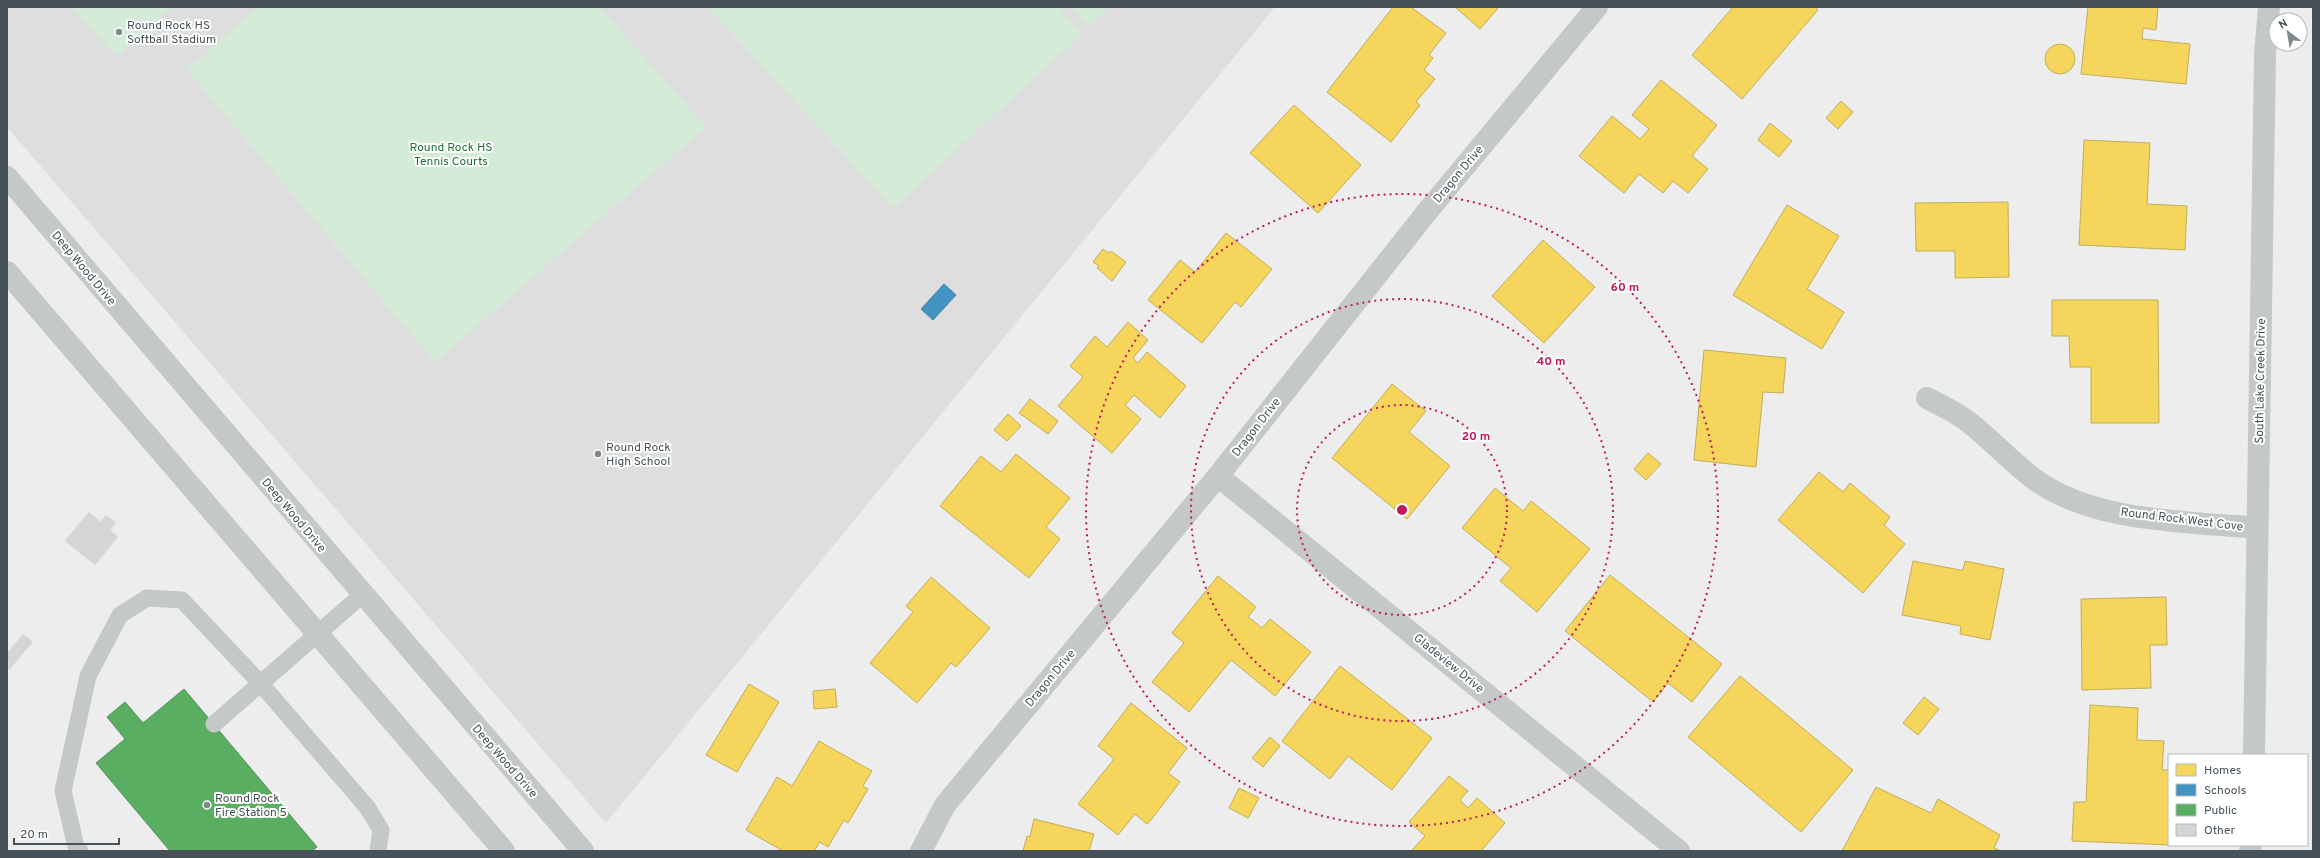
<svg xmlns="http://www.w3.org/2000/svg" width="2320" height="858" font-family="Overpass,sans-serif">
  <rect width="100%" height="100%" fill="#ededed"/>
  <polygon fill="#dfdede" points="7,7 1275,7 606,823 7,127"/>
  <g fill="#d3ebd7">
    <polygon points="72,7 171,7 117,57"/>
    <polygon points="258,7 599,7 706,127 435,362 187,70"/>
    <polygon points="708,7 1058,7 1082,34 893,208"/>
    <polygon points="1072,7 1110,7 1089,26"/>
  </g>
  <g fill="#f6d55c" stroke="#c1ae5a">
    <polygon points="1393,7 1411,7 1446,33 1429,55 1433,58 1424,70 1435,79 1416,102 1420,105 1391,142 1327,92"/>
    <polygon points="1455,7 1499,7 1480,29"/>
    <polygon points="1733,7 1815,7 1818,10 1742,99 1692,55"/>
    <polygon points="2088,7 2158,7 2156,30 2143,28 2142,39 2190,44 2186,84 2081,74"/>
    <circle cx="2060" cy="59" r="15"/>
    <polygon points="1661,80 1717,125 1692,156 1708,169 1688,193 1673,181 1663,193 1639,174 1624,193 1579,156 1612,116 1640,139 1649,129 1632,115"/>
    <polygon points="1841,101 1853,112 1838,129 1826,118"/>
    <polygon points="1294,105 1361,165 1318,213 1250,153"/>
    <polygon points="1770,123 1792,141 1779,157 1758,140"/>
    <polygon points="2084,140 2150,143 2147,204 2187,206 2185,250 2079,245"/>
    <polygon points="2008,202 2009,277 1955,278 1955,251 1916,251 1915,203"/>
    <polygon points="1787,205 1839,236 1807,289 1844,312 1822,349 1733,295"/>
    <polygon points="1226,233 1272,269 1241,307 1235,302 1202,343 1148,300 1180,260 1195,272"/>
    <polygon points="1543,240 1595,287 1544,343 1492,296"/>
    <polygon points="1103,249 1109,253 1111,251 1126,262 1112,281 1097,268 1099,266 1093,262"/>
    <polygon points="2052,300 2158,300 2159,423 2091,423 2091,367 2070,367 2069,336 2052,336"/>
    <polygon points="1128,322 1148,340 1133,358 1138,363 1147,352 1186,386 1160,418 1134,395 1125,405 1141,419 1112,453 1058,406 1083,377 1070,366 1095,336 1107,347"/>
    <polygon points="1704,350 1786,358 1783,393 1763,392 1756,467 1694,460"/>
    <polygon points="1392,384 1426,411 1409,432 1450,466 1407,519 1332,458"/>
    <polygon points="1030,399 1058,421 1048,434 1019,413"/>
    <polygon points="1008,414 1021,426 1007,441 994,430"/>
    <polygon points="1648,453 1661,464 1646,480 1634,469"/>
    <polygon points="1016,454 1070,498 1046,527 1060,539 1029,578 940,506 981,456 1001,472"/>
    <polygon points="1819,472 1843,492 1850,483 1890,517 1884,525 1905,544 1863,593 1778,520"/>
    <polygon points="1495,488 1523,511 1531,501 1590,549 1537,612 1500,581 1511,568 1462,528"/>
    <polygon points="1913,561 1960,570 1963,570 1965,561 2004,569 1990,640 1960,634 1961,626 1902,615"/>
    <polygon points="1610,575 1722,664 1692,702 1668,683 1653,702 1565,631"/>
    <polygon points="1218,576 1256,607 1248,617 1251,619 1262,628 1270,619 1311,652 1275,696 1231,660 1189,712 1152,682 1184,643 1172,633"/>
    <polygon points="931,577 990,628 956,667 951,663 917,703 870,663 913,612 906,606"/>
    <polygon points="2166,597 2167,645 2150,645 2151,688 2082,690 2081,599"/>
    <polygon points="1340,666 1432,738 1392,790 1348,756 1330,779 1282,741"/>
    <polygon points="1740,676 1853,770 1801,832 1688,737"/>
    <polygon points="749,684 779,702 737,772 706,755"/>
    <polygon points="835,689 837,707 814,709 813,691"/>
    <polygon points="1924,697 1939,709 1918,735 1903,723"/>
    <polygon points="1131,703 1187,748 1168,773 1180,782 1151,820 1147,824 1135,814 1118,835 1078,804 1114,759 1098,746"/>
    <polygon points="2090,705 2138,708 2137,740 2164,741 2162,770 2169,770 2169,845 2171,845 2072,841 2074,802 2086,802"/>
    <polygon points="1270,737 1280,746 1263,767 1252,758"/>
    <polygon points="819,741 872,771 863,786 868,789 848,823 844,820 828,847 820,842 814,851 783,851 746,830 777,777 792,786"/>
    <polygon points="1449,776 1468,791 1460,800 1468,808 1477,798 1505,823 1481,851 1411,851 1425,836 1409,822"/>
    <polygon points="1876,787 1931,813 1938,799 2000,835 1994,848 2001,851 1842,851"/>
    <polygon points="1239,788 1259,798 1248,818 1229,808"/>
    <polygon points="1034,819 1094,834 1089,851 1023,851 1027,836 1030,837"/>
  </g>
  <polygon fill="#4393c3" stroke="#4480a3" points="944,284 956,295 933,320 921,309"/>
  <polygon fill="#5aae61" stroke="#54925e" points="184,689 317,847 312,851 170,851 96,763 125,739 107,717 125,702 143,723"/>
  <g fill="#d3d5d6" stroke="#dedfe0">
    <polygon points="89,512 101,522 106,515 116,523 110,530 118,537 95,565 65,541"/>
    <polygon points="23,634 33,642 9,670 7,653"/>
  </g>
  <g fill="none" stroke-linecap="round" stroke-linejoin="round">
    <g stroke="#c4c8c8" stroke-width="17">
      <polyline points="214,724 362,595"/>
      <polyline points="80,851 76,847 63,791 88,676 120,615 147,598 182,600 261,684 367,807 381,830 378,851"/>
    </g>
    <g stroke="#c4c8c8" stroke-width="22">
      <path d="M1927,398C1942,406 1958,413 1971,424C1994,442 2013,464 2037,481C2097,523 2187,521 2257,528"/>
      <polyline points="1218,476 1679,851"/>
      <polyline points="921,851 945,805 1218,476 1426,213 1597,7"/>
    </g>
    <g stroke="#c5c8c9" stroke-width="22">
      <polyline points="7,177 583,851"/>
      <polyline points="7,272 504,851"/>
      <polyline points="2254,755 2265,55 2269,7"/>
      <polyline points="2250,851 2251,845"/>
    </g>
  </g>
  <g fill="none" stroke="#c2185b" stroke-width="2" stroke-dasharray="2 4">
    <circle cx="1402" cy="510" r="105"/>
    <circle cx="1402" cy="510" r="211"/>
    <circle cx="1402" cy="510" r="316"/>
  </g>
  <g fill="#80888c" stroke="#fff" stroke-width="1.5">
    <circle cx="119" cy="32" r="4"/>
    <circle cx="598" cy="454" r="4"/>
    <circle cx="207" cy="805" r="4"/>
  </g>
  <g text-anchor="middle" stroke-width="4" stroke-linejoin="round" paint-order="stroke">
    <g font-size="12" fill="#465257" stroke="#fff" text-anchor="start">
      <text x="127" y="29">Round Rock HS<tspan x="127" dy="14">Softball Stadium</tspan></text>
      <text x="606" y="451">Round Rock<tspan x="606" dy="14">High School</tspan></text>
      <text x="215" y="802">Round Rock<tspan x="215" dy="14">Fire Station 5</tspan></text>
    </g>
    <g font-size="12" fill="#1f7037" stroke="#fff">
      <text x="451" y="151">Round Rock HS<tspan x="451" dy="14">Tennis Courts</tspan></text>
    </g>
    <g font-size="12" fill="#465257" stroke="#fff">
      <text transform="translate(1458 174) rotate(-50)" y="4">Dragon Drive</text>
      <text transform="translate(84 268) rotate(50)" y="4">Deep Wood Drive</text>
      <text transform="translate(2260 381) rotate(-89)" y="4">South Lake Creek Drive</text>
      <text transform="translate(1256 427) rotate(-52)" y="4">Dragon Drive</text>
      <text transform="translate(294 515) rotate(50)" y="4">Deep Wood Drive</text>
      <text transform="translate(2182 519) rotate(7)" y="4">Round Rock West Cove</text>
      <text transform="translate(1449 663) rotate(39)" y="4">Gladeview Drive</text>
      <text transform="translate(1050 678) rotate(-50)" y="4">Dragon Drive</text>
      <text transform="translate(505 761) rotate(49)" y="4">Deep Wood Drive</text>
    </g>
  </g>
  <circle cx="1402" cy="510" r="6" fill="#c2185b" stroke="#fff" stroke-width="2"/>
  <g font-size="12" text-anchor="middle" font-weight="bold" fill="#c2185b" stroke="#fff" stroke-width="4" stroke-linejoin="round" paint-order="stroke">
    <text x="1625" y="291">60 m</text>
    <text x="1551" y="365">40 m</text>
    <text x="1476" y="440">20 m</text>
  </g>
  <rect width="2320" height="858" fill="none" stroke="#465257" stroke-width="16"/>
  <rect x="2168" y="754" width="140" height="92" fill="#ffffff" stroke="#b5babc"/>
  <rect x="2176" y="764" width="20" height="12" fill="#f6d55c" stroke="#b5babc"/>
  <text x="2204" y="774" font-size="12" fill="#465257">Homes</text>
  <rect x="2176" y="784" width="20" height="12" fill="#4393c3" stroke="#b5babc"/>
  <text x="2204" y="794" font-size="12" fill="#465257">Schools</text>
  <rect x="2176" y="804" width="20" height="12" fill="#5aae61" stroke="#b5babc"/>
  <text x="2204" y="814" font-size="12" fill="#465257">Public</text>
  <rect x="2176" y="824" width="20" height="12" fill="#d3d5d6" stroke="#b5babc"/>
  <text x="2204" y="834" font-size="12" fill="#465257">Other</text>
  <g transform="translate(2288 32) rotate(329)"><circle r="19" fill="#ffffff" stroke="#b5babc"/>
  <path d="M0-3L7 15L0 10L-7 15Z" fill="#80888c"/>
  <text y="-6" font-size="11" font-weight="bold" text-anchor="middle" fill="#465257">N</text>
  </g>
  <path d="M14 838v6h105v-6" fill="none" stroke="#465257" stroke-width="2"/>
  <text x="20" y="838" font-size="12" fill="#465257" stroke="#ffffff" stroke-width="3" paint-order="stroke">20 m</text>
</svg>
